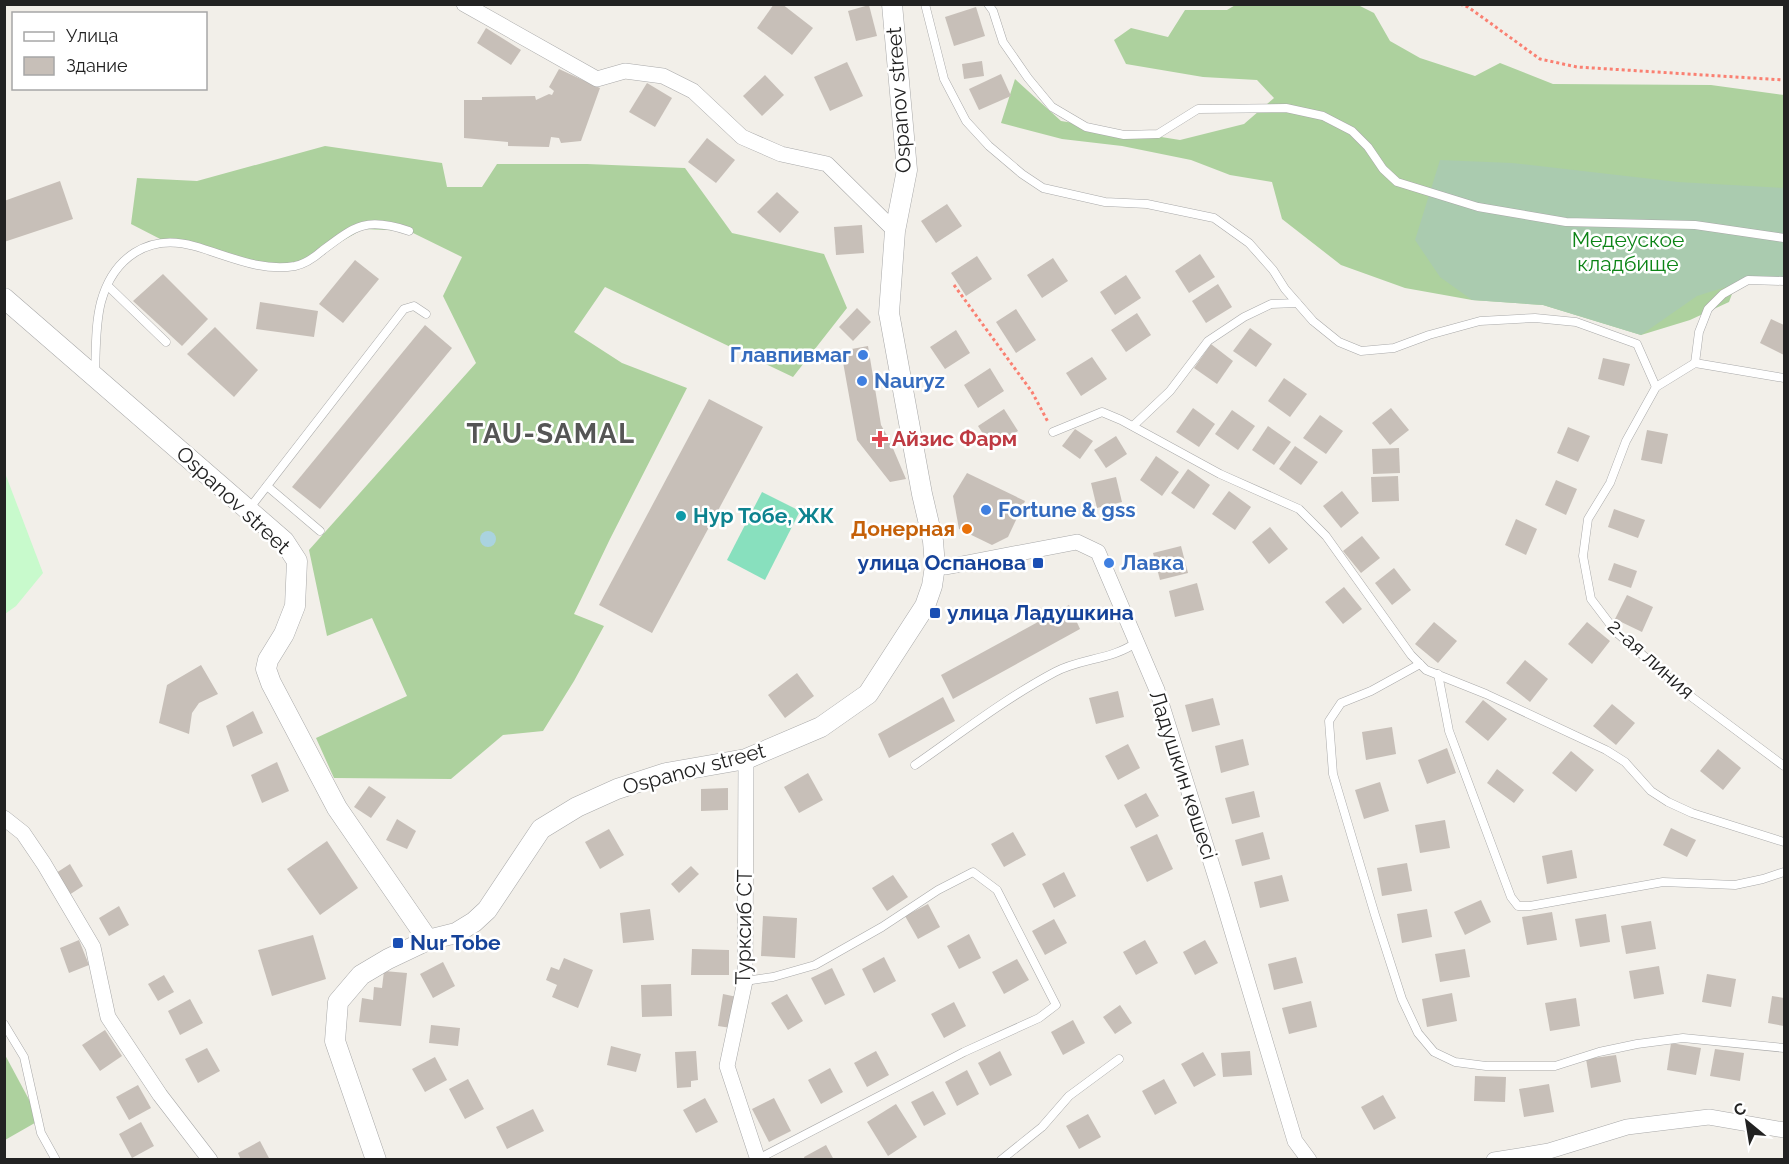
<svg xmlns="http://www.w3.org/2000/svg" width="1789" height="1164" font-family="Raleway,sans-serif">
  <rect width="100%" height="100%" fill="#f2efe9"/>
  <g fill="#add19e">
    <polygon points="1237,4 1358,5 1374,13 1390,41 1420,58 1475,76 1500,63 1553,84 1711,85 1784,95 1784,275 1741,270 1729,302 1690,320 1641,335 1543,305 1472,300 1405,288 1341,265 1282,219 1272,182 1230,175 1191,160 1122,146 1062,139 1001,123 1015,79 1061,121 1180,140 1244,124 1274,98 1257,80 1203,77 1126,64 1114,40 1131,28 1168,37 1185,10 1227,10"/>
    <polygon points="325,146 442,163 447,187 482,187 497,164 587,164 685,168 732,233 824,254 847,308 793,377 605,287 574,332 622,363 687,388 610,539 574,614 604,626 574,681 543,731 503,735 451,779 334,778 316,738 407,696 372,618 327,636 309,550 476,363 443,296 462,257 409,231 363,229 313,258 280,267 168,243 131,224 137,178 197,181"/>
    <polygon points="4,1053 40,1120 5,1140 4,1140"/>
  </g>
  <polygon fill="#aacbaf" points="1440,160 1512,163 1678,182 1784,188 1784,285 1748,280 1697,296 1641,335 1543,305 1472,300 1440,277 1415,240"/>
  <polygon fill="#c8facc" points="5,473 43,573 16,606 5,614"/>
  <polygon fill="#88e0be" points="762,492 800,511 765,580 727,560"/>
  <circle fill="#aad3df" cx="488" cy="539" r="8"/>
  <g fill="#c7bfb8">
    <polygon points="774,4 782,4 813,28 792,55 757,28"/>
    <polygon points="869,5 877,36 856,41 848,11"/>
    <polygon points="976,7 985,36 954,46 945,17"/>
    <polygon points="486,28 521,50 511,65 477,43"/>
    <polygon points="982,61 984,76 964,79 962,64"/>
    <polygon points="847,62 863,96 830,111 814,77"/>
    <polygon points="559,69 600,88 581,141 561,143 559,138 551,137 549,147 508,146 508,142 464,138 464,100 482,100 482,97 535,96 536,100 549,94 552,95 554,91 549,87"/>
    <polygon points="1001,74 1011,96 979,110 969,89"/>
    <polygon points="765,75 784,95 762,116 743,96"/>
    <polygon points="647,83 672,98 655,127 629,112"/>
    <polygon points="707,138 735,160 716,183 688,162"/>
    <polygon points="60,181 73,219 4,242 4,201"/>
    <polygon points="777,192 799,212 780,233 757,212"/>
    <polygon points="947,204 962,226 936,243 921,221"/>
    <polygon points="862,225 864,253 836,255 834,227"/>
    <polygon points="1200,254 1215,277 1189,293 1175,271"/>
    <polygon points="977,256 992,279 966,296 951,273"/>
    <polygon points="1053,258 1068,281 1042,298 1027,275"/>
    <polygon points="355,260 379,279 343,323 319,304"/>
    <polygon points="163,274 208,319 182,346 133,301"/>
    <polygon points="1126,275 1141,298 1115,315 1100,292"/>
    <polygon points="1218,284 1232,307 1206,323 1192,301"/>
    <polygon points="260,302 318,311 314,337 256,329"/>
    <polygon points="857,308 871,322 853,341 839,327"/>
    <polygon points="1016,309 1036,340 1016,353 996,322"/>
    <polygon points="1137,313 1151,335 1126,352 1111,330"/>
    <polygon points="1771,319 1784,325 1784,355 1760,343"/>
    <polygon points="425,325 452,348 320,509 292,487"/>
    <polygon points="215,327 258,370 234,397 187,354"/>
    <polygon points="1250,328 1272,344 1256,367 1233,351"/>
    <polygon points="956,330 970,353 945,369 930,347"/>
    <polygon points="1211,344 1233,361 1217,384 1194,368"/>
    <polygon points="868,346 881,425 889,439 906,479 890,482 857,440 841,351"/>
    <polygon points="1092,357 1107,379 1081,396 1066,373"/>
    <polygon points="1603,358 1630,364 1624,386 1598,379"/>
    <polygon points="990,368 1004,391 978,408 964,385"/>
    <polygon points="1284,378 1307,394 1290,417 1268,401"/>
    <polygon points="709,399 763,427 652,633 599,605"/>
    <polygon points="1193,408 1215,424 1199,447 1176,432"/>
    <polygon points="1391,408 1409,430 1390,445 1372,423"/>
    <polygon points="1004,409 1018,431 992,448 978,426"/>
    <polygon points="1232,410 1255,426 1238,450 1215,434"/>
    <polygon points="1320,415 1343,431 1326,454 1303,438"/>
    <polygon points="1268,426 1291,442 1274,465 1252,450"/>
    <polygon points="1568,427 1590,436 1578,462 1557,453"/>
    <polygon points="1075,429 1093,441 1080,459 1062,446"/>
    <polygon points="1647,430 1668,434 1662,464 1641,460"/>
    <polygon points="1116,436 1127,454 1106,468 1094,450"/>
    <polygon points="1295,446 1318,462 1301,485 1279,469"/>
    <polygon points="1399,448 1400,473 1373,474 1372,449"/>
    <polygon points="1156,456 1179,472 1162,496 1140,480"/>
    <polygon points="1188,469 1210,485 1194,509 1171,493"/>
    <polygon points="967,473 1025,501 1008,537 992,545 959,529 953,496"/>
    <polygon points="1398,476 1399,501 1372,502 1371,477"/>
    <polygon points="1116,477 1122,502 1097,508 1091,483"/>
    <polygon points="1556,480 1577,489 1566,515 1545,505"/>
    <polygon points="1229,491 1251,507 1235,530 1212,514"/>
    <polygon points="1342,491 1359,513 1341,528 1323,506"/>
    <polygon points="1614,509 1645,520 1638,538 1608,527"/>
    <polygon points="1516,519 1537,529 1526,555 1505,545"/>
    <polygon points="1270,527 1288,549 1269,564 1252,542"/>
    <polygon points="1362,536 1380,558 1361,573 1343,551"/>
    <polygon points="1181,546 1188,573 1160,580 1153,553"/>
    <polygon points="1614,563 1637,571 1631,588 1608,580"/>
    <polygon points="1394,568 1411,590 1392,605 1375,583"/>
    <polygon points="1197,583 1204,610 1175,617 1169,591"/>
    <polygon points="1344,587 1362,609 1343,624 1325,602"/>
    <polygon points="1627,595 1653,607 1642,632 1615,619"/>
    <polygon points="1069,605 1080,629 953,699 941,675"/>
    <polygon points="1434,622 1457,641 1438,663 1415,644"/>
    <polygon points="1587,622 1610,641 1592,664 1568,644"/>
    <polygon points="1525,660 1548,679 1530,702 1506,683"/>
    <polygon points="201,665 218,694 199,703 192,713 189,734 159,723 167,685"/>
    <polygon points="797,673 814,696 785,718 768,695"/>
    <polygon points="1118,691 1124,717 1096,724 1089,698"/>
    <polygon points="943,697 955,721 889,758 878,734"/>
    <polygon points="1213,698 1220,725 1192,732 1185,705"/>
    <polygon points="1483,700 1507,719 1488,741 1465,722"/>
    <polygon points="1612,704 1635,723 1616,745 1593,726"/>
    <polygon points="253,711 263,733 233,747 226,726"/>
    <polygon points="1392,727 1396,754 1366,760 1362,732"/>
    <polygon points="1243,739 1249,765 1221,773 1215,746"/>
    <polygon points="1128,744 1140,768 1118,780 1105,756"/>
    <polygon points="1447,748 1456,773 1427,784 1418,760"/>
    <polygon points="1718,749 1741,768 1723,790 1700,771"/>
    <polygon points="1571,751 1594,770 1576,792 1552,773"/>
    <polygon points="277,762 289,791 262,803 251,775"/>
    <polygon points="1497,769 1524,790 1514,803 1487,783"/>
    <polygon points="808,773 823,800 799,813 784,787"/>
    <polygon points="1380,782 1389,811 1364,819 1355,790"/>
    <polygon points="369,786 386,797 371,818 354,807"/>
    <polygon points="728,788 728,810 701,811 701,789"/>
    <polygon points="1254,791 1260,817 1232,824 1225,798"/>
    <polygon points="1146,793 1159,816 1136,828 1124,805"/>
    <polygon points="397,819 416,831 407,849 386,840"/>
    <polygon points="1445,820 1450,848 1420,853 1415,825"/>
    <polygon points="1671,828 1696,840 1687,857 1663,845"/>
    <polygon points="609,829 624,855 600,869 585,842"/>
    <polygon points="1013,832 1026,855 1004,867 991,844"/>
    <polygon points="1263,832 1270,859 1242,866 1235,840"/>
    <polygon points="1157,834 1173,869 1147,882 1130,847"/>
    <polygon points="327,841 358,888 320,915 287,869"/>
    <polygon points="1572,850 1577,878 1547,884 1542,856"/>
    <polygon points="1407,863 1412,891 1382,896 1377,868"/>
    <polygon points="70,864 83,886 69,895 56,873"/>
    <polygon points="691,866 699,874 679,893 671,884"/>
    <polygon points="1064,872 1076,896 1054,908 1042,884"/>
    <polygon points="893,875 908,897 887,911 872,888"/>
    <polygon points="1282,875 1289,901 1260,908 1254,882"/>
    <polygon points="1481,900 1491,922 1465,935 1454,912"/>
    <polygon points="928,904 940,927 918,939 905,916"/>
    <polygon points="119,906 129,925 109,936 99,918"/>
    <polygon points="650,909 654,940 623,943 620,913"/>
    <polygon points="1427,909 1432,937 1402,943 1397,914"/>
    <polygon points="1552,912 1557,940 1527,945 1522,917"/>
    <polygon points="1606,914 1610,942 1580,947 1575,919"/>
    <polygon points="763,916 797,918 795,958 761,956"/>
    <polygon points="1054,919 1067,943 1045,955 1032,931"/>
    <polygon points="1651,921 1656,949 1626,954 1621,926"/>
    <polygon points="969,934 981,958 959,969 947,946"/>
    <polygon points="313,935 326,979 272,996 258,950"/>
    <polygon points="79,940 89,965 69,973 60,948"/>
    <polygon points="1145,940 1158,963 1136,975 1123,952"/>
    <polygon points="1205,940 1218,963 1195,975 1183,952"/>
    <polygon points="692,949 729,950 729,975 691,975"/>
    <polygon points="1465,949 1470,977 1440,982 1435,954"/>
    <polygon points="884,957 896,981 874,993 862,969"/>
    <polygon points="1296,957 1303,983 1274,990 1268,964"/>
    <polygon points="564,958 593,970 578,1008 552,997 557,985 546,980 551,967 559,970"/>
    <polygon points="1017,959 1029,980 1004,994 992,972"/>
    <polygon points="443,962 455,986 433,998 420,974"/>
    <polygon points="1659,966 1664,994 1634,999 1629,971"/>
    <polygon points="832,968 845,995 825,1005 811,978"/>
    <polygon points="384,971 407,973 401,1026 359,1022 362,998 373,1000 374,987 382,988"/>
    <polygon points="1707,974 1736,979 1731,1007 1702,1002"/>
    <polygon points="164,975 174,992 158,1001 148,984"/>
    <polygon points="671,984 672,1016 642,1017 641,985"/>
    <polygon points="1452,993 1457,1021 1427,1027 1422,999"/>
    <polygon points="723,994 737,997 731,1028 718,1026"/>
    <polygon points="787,994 803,1021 788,1030 771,1003"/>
    <polygon points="1772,996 1784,998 1784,1026 1768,1023"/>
    <polygon points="1576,998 1580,1026 1550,1031 1545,1003"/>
    <polygon points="190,999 203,1023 180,1035 168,1011"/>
    <polygon points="1311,1001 1317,1027 1289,1034 1282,1008"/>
    <polygon points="954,1002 966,1026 944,1038 931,1014"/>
    <polygon points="1120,1005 1132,1023 1115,1034 1103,1017"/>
    <polygon points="1073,1020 1085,1043 1063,1055 1051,1032"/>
    <polygon points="431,1025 460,1028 458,1046 429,1043"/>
    <polygon points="105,1030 122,1056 100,1071 82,1045"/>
    <polygon points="1671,1043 1701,1048 1696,1075 1667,1070"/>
    <polygon points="611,1046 641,1054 636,1072 607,1065"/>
    <polygon points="207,1048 220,1071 198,1083 185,1059"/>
    <polygon points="1715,1049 1744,1053 1740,1081 1710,1076"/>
    <polygon points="696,1051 698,1080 691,1081 691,1087 677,1088 675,1052"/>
    <polygon points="876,1051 889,1075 867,1087 854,1063"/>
    <polygon points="1000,1051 1012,1075 990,1086 978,1063"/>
    <polygon points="1250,1051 1252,1075 1223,1077 1221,1053"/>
    <polygon points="1203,1052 1216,1075 1194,1087 1181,1064"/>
    <polygon points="1616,1055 1621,1082 1591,1088 1586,1059"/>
    <polygon points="435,1057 447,1080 425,1092 412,1069"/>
    <polygon points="830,1068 843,1092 821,1104 808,1080"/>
    <polygon points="967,1070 979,1094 957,1106 945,1082"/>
    <polygon points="1475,1076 1506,1077 1505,1102 1474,1101"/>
    <polygon points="468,1079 484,1109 465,1119 449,1089"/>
    <polygon points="1164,1079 1177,1103 1155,1115 1142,1091"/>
    <polygon points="1549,1084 1554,1112 1524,1117 1519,1089"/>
    <polygon points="138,1085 151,1108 129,1120 116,1097"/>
    <polygon points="933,1091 946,1114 924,1126 911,1102"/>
    <polygon points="1383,1095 1396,1118 1374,1130 1361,1107"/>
    <polygon points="705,1098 718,1122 696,1133 683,1110"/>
    <polygon points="774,1098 791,1131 769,1142 752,1109"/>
    <polygon points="896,1104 917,1137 888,1156 867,1122"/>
    <polygon points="533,1109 544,1131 507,1149 496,1127"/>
    <polygon points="1088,1114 1101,1137 1079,1149 1066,1126"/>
    <polygon points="141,1122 154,1146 132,1158 119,1134"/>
    <polygon points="260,1141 270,1160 241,1160 238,1153"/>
    <polygon points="826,1145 834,1160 805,1160 804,1157"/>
  </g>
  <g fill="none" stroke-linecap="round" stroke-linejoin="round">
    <defs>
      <g id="service">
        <polyline points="925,4 944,79 966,121 989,146 1022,174 1043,188 1105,202 1147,204 1214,218 1249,243 1273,270 1285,289 1313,321 1339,342 1361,351 1394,348 1429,335 1480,321 1535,318 1576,322 1637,344 1656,387"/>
        <polyline points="988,4 993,11 1003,42 1028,78 1052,107 1086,127 1124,135 1158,134 1198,109 1286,108 1323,116 1352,131 1368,147 1383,169 1397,182 1478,207 1566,222 1695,225 1784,238"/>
        <polyline points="108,286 166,342"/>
        <polyline points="1695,363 1699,332 1708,309 1723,294 1748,280 1784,281"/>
        <path d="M95,375C96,351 95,325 101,302C113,258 148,233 194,246C227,255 259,272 295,266C305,264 315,257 323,250C356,225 367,217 409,231"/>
        <polyline points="1784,378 1695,363 1656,387 1626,441 1610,483 1588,519 1583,556 1591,599 1616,632 1689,695 1784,766"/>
        <polyline points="1133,426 1170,391 1208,341 1244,317 1271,304 1297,303"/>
        <polyline points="1053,432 1102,412 1121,420 1220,474 1299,509 1326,536 1411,655 1426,670 1486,694 1606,750 1625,762 1651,791 1668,802 1692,813 1784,842"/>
        <polyline points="267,486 320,531"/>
        <polyline points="249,509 404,309 414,306 426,314"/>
        <polyline points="1420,664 1371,691 1341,703 1329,721 1333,774 1375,915 1402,999 1418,1033 1434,1052 1455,1062 1486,1066 1555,1066 1599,1052 1637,1044 1683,1038 1784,1048"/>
        <polyline points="1438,674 1449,731 1511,897 1518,906 1530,906 1663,882 1735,885 1763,879 1784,872"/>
        <path d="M915,765C961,733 1006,698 1055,672C1081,658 1112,660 1137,642"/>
        <polyline points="745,981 773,977 815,965 882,927 938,890 973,872 997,890 1056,1005 1039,1018 964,1052 758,1159"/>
        <polyline points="4,1024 24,1057 41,1133 56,1160"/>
        <polyline points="1001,1160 1042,1127 1069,1096 1119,1059"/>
      </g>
      <g id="minor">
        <polyline points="464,4 597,79 625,71 663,76 693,91 742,137 781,154 827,164 895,231"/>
        <polyline points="935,566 946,567 1077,542 1098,552 1157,690 1221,894 1295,1141 1309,1160"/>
        <polyline points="746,759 745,981 727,1066 758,1160"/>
        <polyline points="4,818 23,833 44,864 93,947 108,1017 160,1095 210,1160"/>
        <polyline points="1494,1160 1549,1151 1627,1127 1709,1117 1784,1130"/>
      </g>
      <g id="tertiary">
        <polyline points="4,298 284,541 297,561 295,606 284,634 268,660 266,669 271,683 337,808 428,940"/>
        <polyline points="376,1160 335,1041 338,1002 361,975 388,959 428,940 456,933 474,922 487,910 541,829 577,807 617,789 666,773 746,759 821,727 868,694 925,606 932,586 935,566 933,541 922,494 889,313 895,231 907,170 892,4"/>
      </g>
    </defs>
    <use href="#service" stroke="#a9a9a9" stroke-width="9"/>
    <use href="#minor" stroke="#a9a9a9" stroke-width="16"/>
    <use href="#tertiary" stroke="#a9a9a9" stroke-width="21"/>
    <g stroke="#fa8072" stroke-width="3" stroke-dasharray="3 3" stroke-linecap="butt">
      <polyline points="1460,4 1468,7 1540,59 1577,67 1784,80"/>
      <polyline points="954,285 1032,392 1048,422"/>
    </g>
    <use href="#service" stroke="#fff" stroke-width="8"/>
    <use href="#minor" stroke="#fff" stroke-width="15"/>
    <use href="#tertiary" stroke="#fff" stroke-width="20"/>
  </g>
  <g fill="#3f7fe0" stroke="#fff" stroke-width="2">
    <circle cx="863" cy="355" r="6"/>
    <circle cx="862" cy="381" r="6"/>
    <circle cx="986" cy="510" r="6"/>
    <circle cx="1109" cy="563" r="6"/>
  </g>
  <path fill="#e0444e" stroke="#fff" stroke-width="2" d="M877 430h6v6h6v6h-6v6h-6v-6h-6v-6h6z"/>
  <circle fill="#0f9aa8" stroke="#fff" stroke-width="2" cx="681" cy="516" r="6"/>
  <circle fill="#e8710a" stroke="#fff" stroke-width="2" cx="967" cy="529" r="6"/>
  <g fill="#1a4fb4" stroke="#fff" stroke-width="2">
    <rect x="1032" y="557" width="12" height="12" rx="3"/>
    <rect x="929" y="607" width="12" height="12" rx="3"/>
    <rect x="392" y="937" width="12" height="12" rx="3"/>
  </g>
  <g text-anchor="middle" stroke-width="5" stroke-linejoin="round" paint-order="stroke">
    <g font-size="21" fill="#222" stroke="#fff">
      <text transform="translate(899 100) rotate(-94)" y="7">Ospanov street</text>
      <text transform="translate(233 500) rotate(43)" y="7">Ospanov street</text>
      <text transform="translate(1651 659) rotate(42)" y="7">2-ая линия</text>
      <text transform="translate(694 769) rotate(-15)" y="7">Ospanov street</text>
      <text transform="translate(1183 775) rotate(72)" y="7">Ладушкин көшесі</text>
      <text transform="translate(744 927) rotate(-89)" y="7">Турксиб СТ</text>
    </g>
    <g font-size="21" fill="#0c8416" stroke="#fff">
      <text x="1628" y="247">Медеуское<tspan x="1628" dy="24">кладбище</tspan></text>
    </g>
    <g font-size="21" font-weight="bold" fill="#366cbe" stroke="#fff" text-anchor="start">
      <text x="851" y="362" text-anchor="end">Главпивмаг</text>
      <text x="874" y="388">Nauryz</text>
      <text x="998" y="517">Fortune &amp; gss</text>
      <text x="1121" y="570">Лавка</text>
    </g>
    <g font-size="21" font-weight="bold" fill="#be3a42" stroke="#fff" text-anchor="start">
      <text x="892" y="446">Айзис Фарм</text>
    </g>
    <g font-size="21" font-weight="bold" fill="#0d838f" stroke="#fff" text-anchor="start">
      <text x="693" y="523">Нур Тобе, ЖК</text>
    </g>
    <g font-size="21" font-weight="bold" fill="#c56008" stroke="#fff" text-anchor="end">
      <text x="955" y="536">Донерная</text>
    </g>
    <g font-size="21" font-weight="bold" fill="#164399" stroke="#fff" text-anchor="start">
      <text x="1026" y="570" text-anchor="end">улица Оспанова</text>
      <text x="947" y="620">улица Ладушкина</text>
      <text x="410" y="950">Nur Tobe</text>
    </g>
    <g font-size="27" font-weight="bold" letter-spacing="1.5" fill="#555" stroke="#fff">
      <text x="551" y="443">TAU-SAMAL</text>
    </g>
  </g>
  <rect width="1789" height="1164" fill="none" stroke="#222222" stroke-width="12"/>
  <rect x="12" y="12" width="195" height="78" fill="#ffffff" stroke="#a7a7a7" stroke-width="1.5"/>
  <rect x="24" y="32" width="30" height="9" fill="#ffffff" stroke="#a7a7a7" stroke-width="1.5"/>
  <text x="66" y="42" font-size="18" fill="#222222">Улица</text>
  <rect x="24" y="57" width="30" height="18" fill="#c7bfb8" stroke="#a7a7a7" stroke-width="1.5"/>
  <text x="66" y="72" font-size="18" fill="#222222">Здание</text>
  <g transform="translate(1747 1122) rotate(330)" stroke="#ffffff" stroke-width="4.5" paint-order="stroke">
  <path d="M0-4.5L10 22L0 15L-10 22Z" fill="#222222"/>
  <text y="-9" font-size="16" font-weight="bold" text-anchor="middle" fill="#222222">С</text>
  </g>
</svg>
